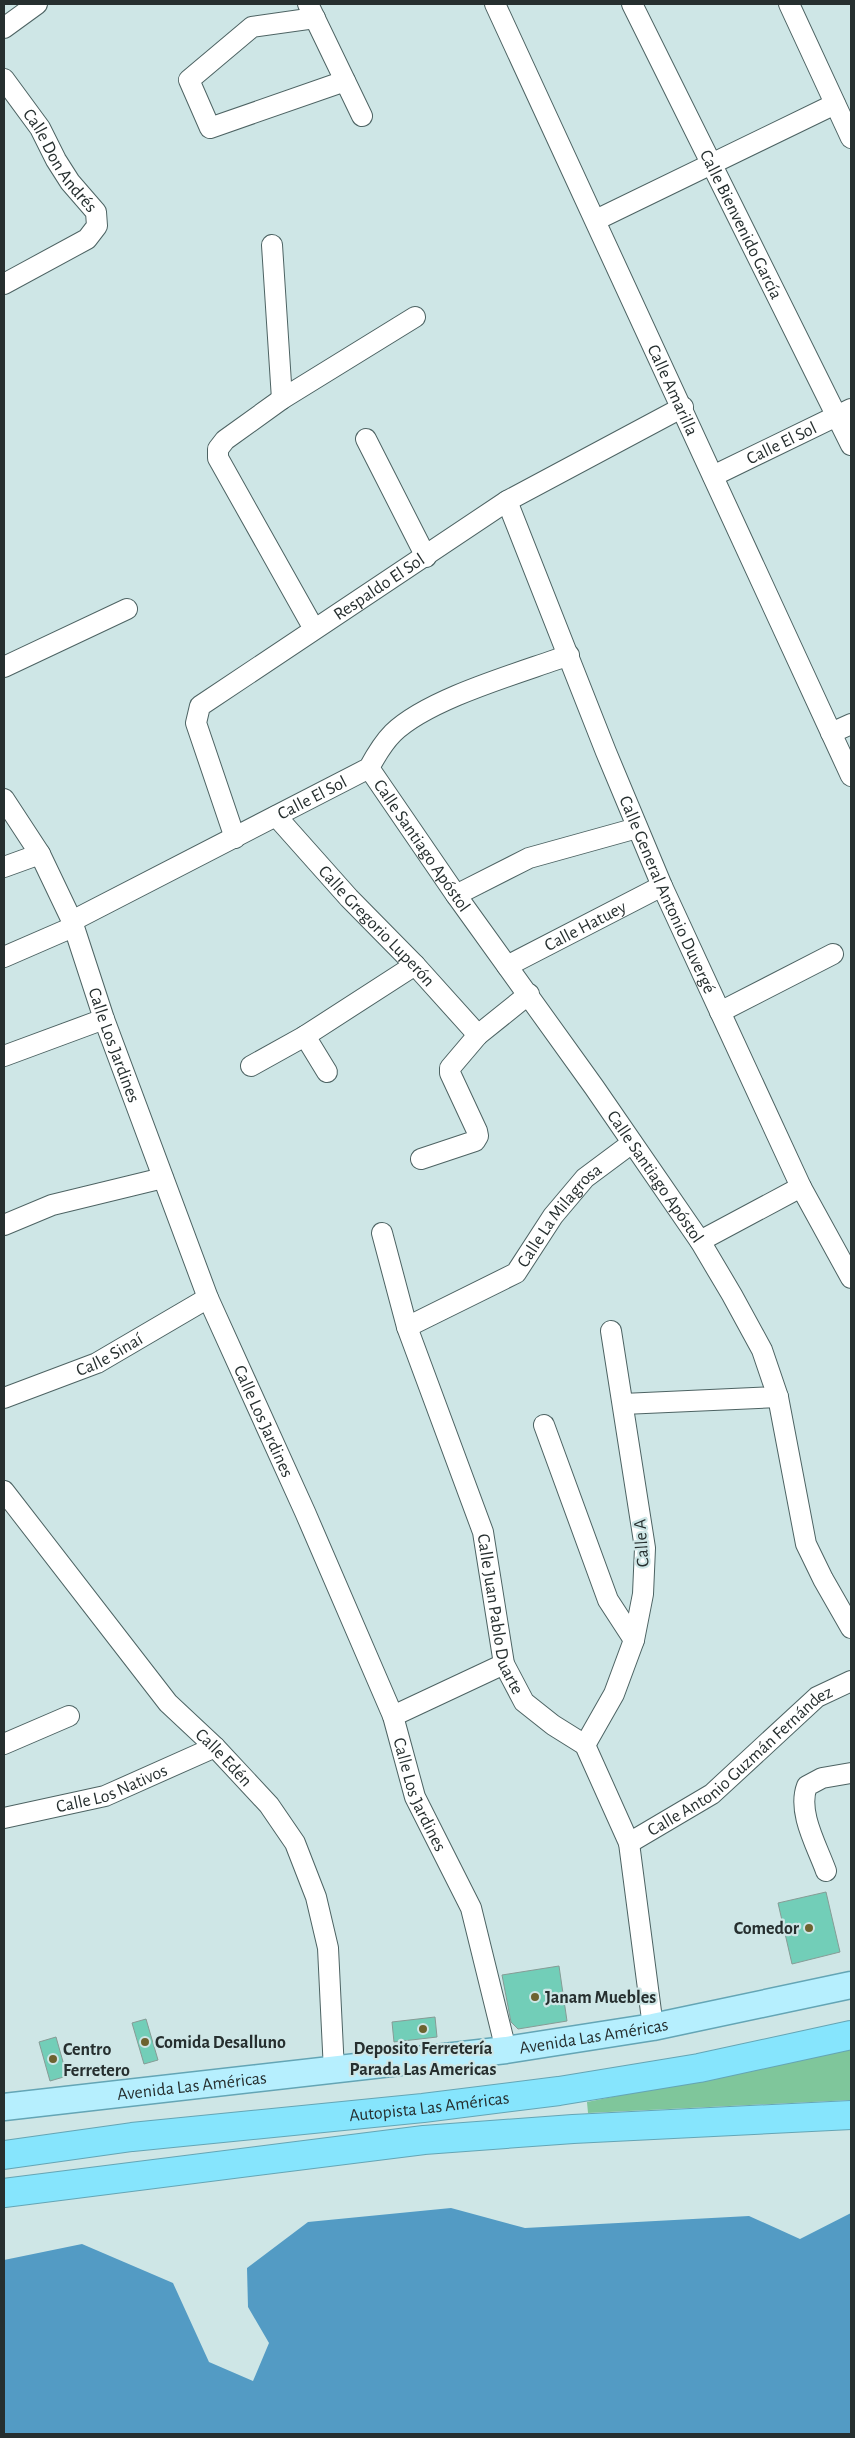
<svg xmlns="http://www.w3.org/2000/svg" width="855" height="2438" font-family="'Alegreya Sans',sans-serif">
  <rect width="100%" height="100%" fill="#cee6e6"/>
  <polygon fill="#7fc69b" points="851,2049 851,2100 588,2113 587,2102"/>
  <polygon fill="#539bc4" points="451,2208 525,2228 749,2216 800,2239 851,2213 851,2434 4,2434 4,2260 82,2244 173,2283 209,2362 253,2381 269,2343 248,2307 247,2268 308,2222"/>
  <g fill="#72ceb8" stroke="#869c96">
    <polygon points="826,1892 840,1952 792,1964 778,1903"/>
    <polygon points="559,1966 567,2021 518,2029 511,2022 502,1975"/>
    <polygon points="435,2017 437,2037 394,2042 392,2022"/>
    <polygon points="146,2019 158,2060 144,2064 132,2023"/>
    <polygon points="56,2037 67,2076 50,2081 39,2042"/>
  </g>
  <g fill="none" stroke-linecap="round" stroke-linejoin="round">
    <defs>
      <g id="minor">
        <polyline points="308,4 362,116"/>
        <path id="s1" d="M495,4L851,776"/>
        <path id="s2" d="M632,4L851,445"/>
        <polyline points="789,4 851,138"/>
        <polyline points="315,18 252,27 189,80 210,128 345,81"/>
        <polyline points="4,28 37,4"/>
        <path id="s3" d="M4,79L40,128L56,160L70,182L96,212L97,226L87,239L4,284"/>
        <polyline points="596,220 835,104"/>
        <polyline points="272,245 282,399"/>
        <polyline points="366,439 426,557"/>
        <path id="s4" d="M713,476L851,409"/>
        <path id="s5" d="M507,501L606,752L662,886L801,1187L851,1278"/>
        <polyline points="314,629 218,458 218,449 225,440 282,399 415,317"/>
        <polyline points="4,667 127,609"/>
        <polyline points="831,733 851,724"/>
        <path id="s6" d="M369,768L456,895L594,1087L700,1241L732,1295L762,1350L778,1397L806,1544L823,1579L851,1628"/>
        <path id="s7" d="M4,799L40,854L72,921L104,1019L208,1298L305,1512L393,1716L415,1797L471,1908L506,2050"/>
        <path id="s8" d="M276,816L349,898L415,965L478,1035"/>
        <path id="s9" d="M235,838L196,723L200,706L507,501L683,407"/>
        <polyline points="4,867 40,854"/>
        <polyline points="456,895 529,858 637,828"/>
        <path id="s10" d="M72,921L369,768C376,755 383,743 393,733C429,698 520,673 569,655"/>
        <polyline points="4,957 73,927"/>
        <path id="s11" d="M507,966L662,886"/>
        <polyline points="720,1012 833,954"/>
        <polyline points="305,1036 327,1072"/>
        <polyline points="4,1056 104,1019"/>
        <polyline points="251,1066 305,1036 415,965"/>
        <polyline points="421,1159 475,1141 478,1136 477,1131 450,1073 450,1068 478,1035 529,994"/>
        <polyline points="4,1225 52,1205 163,1178"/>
        <path id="s12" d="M382,1233L407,1327L483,1532L504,1664L524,1702L553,1725L585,1745L629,1843L653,2027"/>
        <polyline points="700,1241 801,1187"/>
        <path id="s13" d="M407,1327L516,1273L553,1216L585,1178L632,1143"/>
        <path id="s14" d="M4,1398L97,1363L208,1298"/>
        <polyline points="623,1404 778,1397"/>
        <polyline points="544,1425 608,1600 634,1640"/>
        <path id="s15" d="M4,1491L168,1703L215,1747L269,1805L295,1843L316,1897L328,1948L334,2071"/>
        <polyline points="393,1716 504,1664"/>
        <polyline points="4,1744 69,1716"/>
        <polyline points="585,1745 614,1694 634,1640 643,1594 645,1548 611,1331"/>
        <path id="s16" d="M4,1818L105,1796L215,1747"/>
        <path id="s17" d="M629,1843L712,1794L817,1697L851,1681"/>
        <path d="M826,1871C817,1846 797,1812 807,1786L822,1778L851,1773"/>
      </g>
      <g id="major">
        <path id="s18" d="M4,2107L506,2050L653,2027L851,1985"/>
      </g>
      <g id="highway">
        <path id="s19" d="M4,2155L132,2137L423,2108L559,2091L699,2068L851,2035"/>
        <polyline points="4,2193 424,2140 573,2129 851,2115"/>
      </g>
    </defs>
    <use href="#minor" stroke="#4d6363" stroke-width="22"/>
    <use href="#major" stroke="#64a5b5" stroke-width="29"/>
    <use href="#highway" stroke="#64a5b5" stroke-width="30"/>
    <use href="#minor" stroke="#fff" stroke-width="20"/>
    <use href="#major" stroke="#b6effe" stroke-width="26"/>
    <use href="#highway" stroke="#86e5fd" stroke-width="28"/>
  </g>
  <g fill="#6d6330" stroke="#cee6e6" stroke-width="2">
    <circle cx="809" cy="1928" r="5"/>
    <circle cx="535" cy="1997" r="5"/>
    <circle cx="423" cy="2029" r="5"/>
    <circle cx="145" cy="2042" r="5"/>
    <circle cx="53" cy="2059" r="5"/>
  </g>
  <g text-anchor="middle" stroke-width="4.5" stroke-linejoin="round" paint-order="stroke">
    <g font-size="18" fill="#262f2f" stroke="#cee6e6">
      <text dy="6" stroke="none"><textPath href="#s3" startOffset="99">Calle Don Andrés</textPath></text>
      <text dy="6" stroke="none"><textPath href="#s2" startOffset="246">Calle Bienvenido García</textPath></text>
      <text dy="6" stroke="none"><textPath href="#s1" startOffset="425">Calle Amarilla</textPath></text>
      <text dy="6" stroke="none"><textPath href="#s4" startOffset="76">Calle El Sol</textPath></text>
      <text dy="6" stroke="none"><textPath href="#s9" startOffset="354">Respaldo El Sol</textPath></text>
      <text dy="6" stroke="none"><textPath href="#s10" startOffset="270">Calle El Sol</textPath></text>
      <text dy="6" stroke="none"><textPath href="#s6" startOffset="94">Calle Santiago Apóstol</textPath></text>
      <text dy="6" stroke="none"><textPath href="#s5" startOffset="425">Calle General Antonio Duvergé</textPath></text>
      <text dy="6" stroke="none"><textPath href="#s8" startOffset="149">Calle Gregorio Luperón</textPath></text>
      <text dy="6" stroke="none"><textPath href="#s11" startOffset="88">Calle Hatuey</textPath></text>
      <text dy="6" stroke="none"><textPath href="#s7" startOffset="271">Calle Los Jardines</textPath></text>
      <text dy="6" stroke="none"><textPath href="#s6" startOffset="499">Calle Santiago Apóstol</textPath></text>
      <text dy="6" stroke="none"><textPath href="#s13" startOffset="194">Calle La Milagrosa</textPath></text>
      <text dy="6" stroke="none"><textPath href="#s14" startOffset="114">Calle Sinaí</textPath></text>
      <text dy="6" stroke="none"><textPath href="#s7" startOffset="676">Calle Los Jardines</textPath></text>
      <text transform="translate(641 1543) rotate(-94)" y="6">Calle A</text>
      <text dy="6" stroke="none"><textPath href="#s12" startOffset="400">Calle Juan Pablo Duarte</textPath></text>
      <text dy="6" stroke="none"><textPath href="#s15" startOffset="346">Calle Edén</textPath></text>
      <text dy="6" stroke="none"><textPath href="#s17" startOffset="139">Calle Antonio Guzmán Fernández</textPath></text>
      <text dy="6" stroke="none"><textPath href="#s16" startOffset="112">Calle Los Nativos</textPath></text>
      <text dy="6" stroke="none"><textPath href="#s7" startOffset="1081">Calle Los Jardines</textPath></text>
      <text dy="6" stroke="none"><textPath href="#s18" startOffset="594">Avenida Las Américas</textPath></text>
      <text dy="6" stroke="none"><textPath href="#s18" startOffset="189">Avenida Las Américas</textPath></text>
      <text dy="6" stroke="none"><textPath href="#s19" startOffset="428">Autopista Las Américas</textPath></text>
    </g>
    <g font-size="18" font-weight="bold" fill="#262f2f" stroke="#cee6e6" text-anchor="start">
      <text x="799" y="1934" text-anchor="end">Comedor</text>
      <text x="545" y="2003">Janam Muebles</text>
      <text x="155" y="2048">Comida Desalluno</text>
      <text x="423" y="2054" text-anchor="middle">Deposito Ferretería<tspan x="423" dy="21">Parada Las Americas</tspan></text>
      <text x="63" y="2055">Centro<tspan x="63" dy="21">Ferretero</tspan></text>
    </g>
  </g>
  <rect width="855" height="2438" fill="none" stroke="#262f2f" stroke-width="10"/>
</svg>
